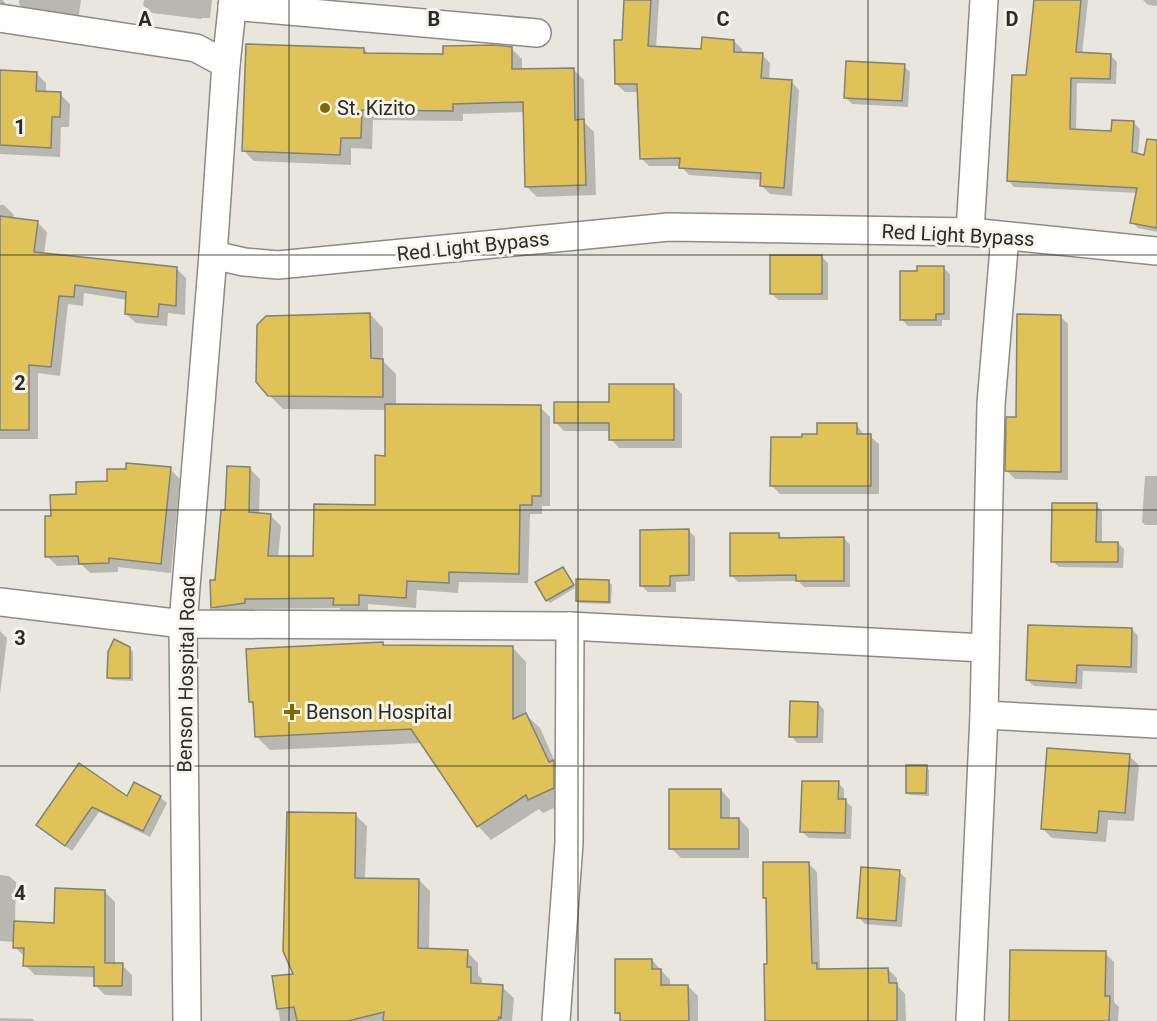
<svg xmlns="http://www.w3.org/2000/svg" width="1157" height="1021" font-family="Roboto,sans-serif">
  <rect width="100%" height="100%" fill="#e8e6dd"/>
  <g fill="#0003">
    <polygon points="0,0 3,0 10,12 0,17"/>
    <polygon points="19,0 81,0 78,21 27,13 19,4"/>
    <polygon points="144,0 212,0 210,18 202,18 201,19 152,13 143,5"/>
    <polygon points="625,0 659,0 656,48 702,51 734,41 742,49 742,54 762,55 770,63 769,80 791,81 799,90 792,196 770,194 762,186 762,180 689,175 681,166 649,166 641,158 639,92 625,92 616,84 623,41"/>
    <polygon points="1035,0 1088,0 1082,54 1110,55 1117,62 1116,84 1077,83 1076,131 1112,132 1133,122 1140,129 1138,155 1157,159 1157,232 1138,228 1132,222 1138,193 1014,187 1008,180 1028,77"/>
    <polygon points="1143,0 1157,0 1157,6 1148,5"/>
    <polygon points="511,48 522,59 522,70 573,69 584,80 585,123 594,132 596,195 537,197 526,186 524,112 463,114 463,121 373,120 372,149 351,148 351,165 254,161 244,151 364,49 369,54 445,56"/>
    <polygon points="904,66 910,72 908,107 852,104 845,97"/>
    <polygon points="0,72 36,73 46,83 46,93 60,94 70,104 69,127 61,127 60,157 0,154"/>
    <polygon points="0,205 4,205 14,215 13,219 37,222 47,232 44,255 176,268 186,278 185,315 168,313 167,326 136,323 126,314 127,300 84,293 83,306 68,304 60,376 38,373 38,439 0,439"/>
    <polygon points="822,257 828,263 828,300 778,300 771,293"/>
    <polygon points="943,267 950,274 950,320 942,320 942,326 908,326 901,319 918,273"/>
    <polygon points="370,314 383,328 383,361 396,374 396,406 540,407 550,417 550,506 542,506 542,514 530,514 528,583 459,582 458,593 417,590 416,608 368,604 368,615 345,614 339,608 254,609 255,613 223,618 213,607 227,512 249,468 260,479 259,514 270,515 281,526 278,558 315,557 376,506 386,458 387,410 283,409 269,395"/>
    <polygon points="1060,316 1068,324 1068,480 1015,479 1007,471"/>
    <polygon points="673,385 682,394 682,448 619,448 611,439 610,431 564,431 556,423 610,403"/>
    <polygon points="857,425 865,436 870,436 879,444 879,494 780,494 771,485 818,436"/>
    <polygon points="170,469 180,479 171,573 118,567 118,572 90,573 82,565 57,566 47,556 52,517 78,496 108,483 127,470"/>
    <polygon points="1145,476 1157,476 1157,525 1145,525 1142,522"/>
    <polygon points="1096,505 1102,511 1102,543 1118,543 1124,549 1123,568 1059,567 1053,561"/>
    <polygon points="689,531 695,537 695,581 676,582 676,592 648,592 641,585"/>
    <polygon points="779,534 783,539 844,538 850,545 850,587 804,587 798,581 738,582 731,575"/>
    <polygon points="563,568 575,588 550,603 547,600"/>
    <polygon points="609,582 612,585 611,604 580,603 577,601"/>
    <polygon points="1132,629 1138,636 1137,673 1083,671 1082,689 1034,686 1027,680"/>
    <polygon points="0,631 7,638 0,694"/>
    <polygon points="382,643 385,647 513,648 526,662 526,715 540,728 556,764 567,802 543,813 539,809 491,840 478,826 422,743 270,750 256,736 254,706 250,702"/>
    <polygon points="130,649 133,652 133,681 112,680 109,677"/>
    <polygon points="818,703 824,710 823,743 797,743 791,736"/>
    <polygon points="1129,756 1139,765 1134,821 1108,820 1106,842 1052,838 1043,829"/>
    <polygon points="80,765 128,798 160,797 167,803 150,837 99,812 72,851 38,825"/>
    <polygon points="927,767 929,770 929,796 910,795 907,792"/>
    <polygon points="838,783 844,789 844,800 852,807 851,839 809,838 802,832"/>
    <polygon points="721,790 730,800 730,819 739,819 749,829 749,858 681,858 671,848"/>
    <polygon points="355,815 367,826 365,879 419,880 430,891 429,950 467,952 478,963 478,975 482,979 482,985 502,987 514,998 512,1021 280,1021 274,977 295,975"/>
    <polygon points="808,863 817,872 820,969 888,969 897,978 897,985 905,994 906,1021 766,1021 768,965 767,900 765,897"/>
    <polygon points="899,872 906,878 902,927 865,924 858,917"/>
    <polygon points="0,875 9,876 16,882 15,923 55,925 105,892 115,902 115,965 122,965 132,975 132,996 105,995 95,985 95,977 35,975 25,965 25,957 15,947 15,942 0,941"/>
    <polygon points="1105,953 1114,962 1114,1002 1119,1007 1118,1021 1010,1021"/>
    <polygon points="652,960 670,980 670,986 688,986 698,996 698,1021 621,1021 621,1017 617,1013"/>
    <polygon points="0,1018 33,1019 34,1021 0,1021"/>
  </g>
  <g fill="#dfc358" stroke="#828078" stroke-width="1.5">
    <polygon points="624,0 651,0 648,46 701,49 702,37 734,40 734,52 763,53 761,78 792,80 784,188 760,186 761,173 679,168 680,158 640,159 637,84 615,84 614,40 622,40"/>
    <polygon points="1034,0 1081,0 1076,52 1111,54 1110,79 1071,78 1070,129 1111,131 1112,120 1134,121 1132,152 1144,155 1147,139 1157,140 1157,228 1130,223 1137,188 1007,181 1012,75 1026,75"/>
    <polygon points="246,44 364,48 364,53 443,54 443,46 494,45 512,47 512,69 574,68 575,120 584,119 586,185 525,187 523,102 453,104 453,111 362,110 361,138 341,138 340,155 242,151"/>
    <polygon points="846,61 905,64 902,101 844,98"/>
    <polygon points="0,70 37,72 36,91 61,92 60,117 52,117 51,148 0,145"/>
    <polygon points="0,216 38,221 34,252 177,267 176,306 159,304 158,317 125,314 126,292 75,285 74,297 59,296 51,367 29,365 29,430 0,430"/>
    <rect x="770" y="255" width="52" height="39"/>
    <polygon points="917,266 944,266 944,314 936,314 936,320 900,320 900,271 917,271"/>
    <polygon points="370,313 371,358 383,359 383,397 268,396 256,382 257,325 266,316"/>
    <polygon points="1017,314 1061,315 1061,472 1005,471 1006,417 1016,417"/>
    <polygon points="609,384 674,384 674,440 609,440 609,423 554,423 554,402 609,402"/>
    <polygon points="385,404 541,405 541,496 532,496 532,505 520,505 519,574 449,572 449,583 407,581 406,598 359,595 359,605 333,605 334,598 245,599 245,603 211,608 210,580 215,580 221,510 225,510 227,466 250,467 249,512 271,514 268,556 313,556 314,504 375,505 375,455 385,456"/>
    <polygon points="817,423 857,423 857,434 871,434 871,486 770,486 771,437 802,437 802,434 817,434"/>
    <polygon points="126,463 171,467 161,564 109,558 109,563 79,564 78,556 45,557 45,516 51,516 50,495 76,494 76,482 107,481 107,469 126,469"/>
    <polygon points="1052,503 1097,503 1096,542 1118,542 1118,562 1051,562"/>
    <polygon points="689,529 689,575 670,576 670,586 640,586 640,530"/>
    <polygon points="730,533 779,533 779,538 844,537 844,581 796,581 796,575 730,576"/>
    <polygon points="563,567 574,585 546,601 535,582"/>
    <polygon points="576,579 609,580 609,602 576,601"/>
    <polygon points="1028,625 1132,628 1131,667 1077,665 1076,683 1026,680"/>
    <polygon points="114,639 130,647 130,678 107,678 108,652"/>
    <polygon points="383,642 383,645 513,646 513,719 526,713 549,762 554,760 554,788 528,800 526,795 477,827 411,729 255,737 253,702 249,702 246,649"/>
    <polygon points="790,701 818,702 817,737 789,737"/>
    <polygon points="1047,748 1130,754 1125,813 1099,811 1097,833 1041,829"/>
    <polygon points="79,763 127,796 134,782 161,796 143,831 92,807 65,846 36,825"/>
    <polygon points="906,765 927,765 926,793 906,793"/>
    <polygon points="802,781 839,781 838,799 846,799 845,833 800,832"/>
    <polygon points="669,789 721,789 721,818 739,818 739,849 669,849"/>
    <polygon points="287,812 356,813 355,878 419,879 418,948 468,950 467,967 471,967 471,983 503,985 501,1018 499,1017 498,1021 383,1021 384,1012 348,1021 297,1021 294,1007 277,1009 272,976 293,974 283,951"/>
    <polygon points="763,862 809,862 812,963 817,963 817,969 888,968 889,983 897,983 897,1021 765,1021 764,964 767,964 766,898 763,898"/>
    <polygon points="861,867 900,870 896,921 857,918"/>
    <polygon points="55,888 105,890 105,963 123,963 122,986 94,986 94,967 23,966 24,948 13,948 14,921 54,923"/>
    <polygon points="1010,950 1106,951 1105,996 1110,996 1109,1021 1009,1021"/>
    <polygon points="615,959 652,959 652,969 661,969 661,985 688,985 689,1021 620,1021 620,1013 615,1013"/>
  </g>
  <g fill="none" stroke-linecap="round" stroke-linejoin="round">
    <defs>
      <g id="minor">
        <polyline points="232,6 537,33"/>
        <polyline points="0,18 196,48 226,64 213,255 183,624 187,1021"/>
        <polyline points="226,64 233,0"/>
        <polyline points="970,232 984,0"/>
        <polyline points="213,255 244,262 278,265 669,227 970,232 1157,251"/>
        <polyline points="0,602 183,624 570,626 984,648"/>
        <polyline points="984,715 1157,724"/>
        <polyline points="556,1021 569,843 570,626"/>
        <polyline points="970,1021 984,715 991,404 1005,236"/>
      </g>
    </defs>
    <use href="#minor" stroke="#8d8b83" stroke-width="30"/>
    <use href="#minor" stroke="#fff" stroke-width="27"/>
  </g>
  <path fill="none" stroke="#2b2b27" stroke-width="1.5" stroke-opacity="0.55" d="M289,0V1021M578,0V1021M868,0V1021M0,255H1157M0,510H1157M0,766H1157"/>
  <g fill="#7e6900" stroke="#f5f3ea" stroke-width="2">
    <circle cx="325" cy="108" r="6"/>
    <path d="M289 703h6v6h6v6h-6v6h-6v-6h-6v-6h6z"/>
  </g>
  <g text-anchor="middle" stroke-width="6" stroke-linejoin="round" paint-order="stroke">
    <g font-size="20" fill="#2b2b27" stroke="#f5f3ea" text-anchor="start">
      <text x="337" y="115">St. Kizito</text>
      <text x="306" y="719">Benson Hospital</text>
    </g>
    <g font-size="20" fill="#2b2b27" stroke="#f5f3ea">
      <text transform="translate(958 235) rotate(3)" y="7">Red Light Bypass</text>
      <text transform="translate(473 246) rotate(-6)" y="7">Red Light Bypass</text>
      <text transform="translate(186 674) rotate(-89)" y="7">Benson Hospital Road</text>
    </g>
  </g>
  <g font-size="20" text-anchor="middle" font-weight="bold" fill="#2b2b27" stroke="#f5f3ea" stroke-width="6" stroke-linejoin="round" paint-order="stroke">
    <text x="145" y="26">A</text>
    <text x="434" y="26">B</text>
    <text x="723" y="26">C</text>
    <text x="1012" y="26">D</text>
    <text x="20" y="134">1</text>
    <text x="20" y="390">2</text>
    <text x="20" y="645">3</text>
    <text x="20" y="900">4</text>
  </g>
</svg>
